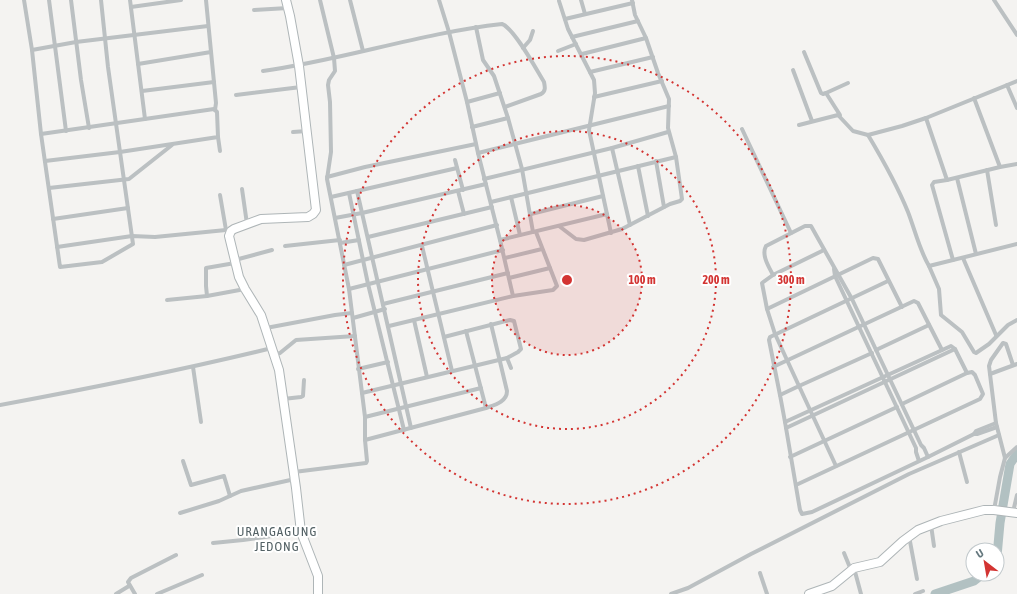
<svg xmlns="http://www.w3.org/2000/svg" width="1017" height="594" font-family="'Asap Condensed',sans-serif">
  <rect width="100%" height="100%" fill="#f4f3f1"/>
  <g fill="none" stroke-linecap="round" stroke-linejoin="round">
    <g stroke="#b2c1c2" stroke-width="9">
      <polyline points="997,556 1000,523 1010,464 1017,454"/>
      <polyline points="935,594 974,581 983,574"/>
    </g>
    <defs>
      <g id="secondary">
        <polyline points="286,0 290,16 299,66 316,210 313,214 308,217 261,219 234,229 231,231 229,236 239,277 245,289 261,315 279,370 296,488 301,532 318,576 318,594"/>
        <polyline points="809,594 832,586 854,568 880,562 903,541 918,530 941,521 984,510 994,510 1017,513"/>
      </g>
    </defs>
    <use href="#secondary" stroke="#aeb5b7" stroke-width="10"/>
    <g stroke="#bbc0c2" stroke-width="4">
      <polyline points="24,0 32,50 41,134 60,267 102,262 133,244 108,67 101,0"/>
      <polyline points="49,0 66,131"/>
      <polyline points="71,0 81,80 89,128"/>
      <polyline points="130,0 145,119"/>
      <polyline points="206,0 216,103 215,110"/>
      <path d="M320,0L334,58L335,71L329,80L328,85L330,102L331,152L327,179L349,289L365,417V440L486,408C494,405 507,402 507,391L491,324"/>
      <polyline points="350,0 363,51"/>
      <polyline points="581,0 585,14"/>
      <polyline points="994,0 1017,35"/>
      <polyline points="559,1 568,29 594,80 595,93 589,130 611,233"/>
      <polyline points="131,7 181,0"/>
      <polyline points="254,10 288,8"/>
      <polyline points="565,19 633,3"/>
      <polyline points="476,27 483,60 494,76 508,118 522,169 533,232"/>
      <polyline points="572,37 638,21"/>
      <polyline points="523,48 530,40 533,31"/>
      <polyline points="32,50 76,42 208,26"/>
      <polyline points="558,51 576,44"/>
      <polyline points="804,52 821,93 823,94 826,93 840,115"/>
      <polyline points="582,54 646,38"/>
      <polyline points="138,64 211,52"/>
      <polyline points="793,70 812,121"/>
      <path d="M263,71C343,60 421,33 502,24C514,28 536,69 544,82C545,87 546,91 541,94L505,107"/>
      <polyline points="590,72 653,57"/>
      <polyline points="1007,85 1017,108"/>
      <polyline points="142,91 214,82"/>
      <polyline points="826,93 848,83"/>
      <polyline points="236,95 301,87"/>
      <polyline points="594,97 662,81"/>
      <polyline points="974,98 1000,167"/>
      <polyline points="467,102 500,93"/>
      <polyline points="926,118 947,180 1000,167 1017,164"/>
      <path d="M799,125L838,115L853,131L868,135C883,160 897,185 908,212C915,230 919,249 929,266L1017,244"/>
      <polyline points="472,127 508,118"/>
      <polyline points="742,129 791,233"/>
      <polyline points="293,132 307,131"/>
      <polyline points="41,134 214,109 217,112 218,137 120,152 45,161"/>
      <polyline points="868,135 902,126 926,118 1017,81"/>
      <polyline points="218,137 220,151"/>
      <polyline points="612,148 630,225"/>
      <polyline points="478,153 669,106"/>
      <polyline points="455,160 463,190"/>
      <polyline points="656,161 664,207"/>
      <polyline points="638,166 648,216"/>
      <polyline points="987,170 996,225"/>
      <polyline points="327,177 365,167 476,144"/>
      <polyline points="957,178 976,254"/>
      <polyline points="484,179 612,148 668,132"/>
      <polyline points="947,180 934,182 932,185 953,260"/>
      <polyline points="49,188 129,179 172,145"/>
      <polyline points="242,189 247,224"/>
      <polyline points="357,191 411,428"/>
      <polyline points="458,191 464,214"/>
      <polyline points="349,193 368,284 404,430"/>
      <polyline points="220,195 226,230 228,232"/>
      <polyline points="331,197 457,168"/>
      <polyline points="511,197 520,235"/>
      <polyline points="491,202 676,157 668,128 669,99 658,73 646,38 635,15 632,0"/>
      <polyline points="531,214 603,196"/>
      <polyline points="335,218 362,213 486,184"/>
      <polyline points="53,219 128,208"/>
      <polyline points="559,226 576,239 584,240 622,229 670,204 680,201 682,199 676,157"/>
      <polyline points="368,237 492,207"/>
      <polyline points="500,240 607,214"/>
      <polyline points="340,243 359,240"/>
      <polyline points="285,246 340,240"/>
      <polyline points="422,246 452,371"/>
      <polyline points="57,247 132,236 155,237 226,230"/>
      <polyline points="824,250 773,275 762,283 767,309 775,334 799,386 780,395 785,422 800,510 802,514 812,512 928,457 974,434 977,434 997,427"/>
      <polyline points="505,258 542,249"/>
      <polyline points="963,258 996,335"/>
      <polyline points="235,260 272,250"/>
      <polyline points="344,265 497,225"/>
      <polyline points="929,266 939,289 941,315 962,332 974,352 976,353 989,344 1008,325 1017,320"/>
      <polyline points="834,269 835,276 916,448 916,452 919,461"/>
      <path d="M773,275C769,267 761,255 766,246L805,226H811L852,299L921,445L924,448L928,457"/>
      <polyline points="509,278 550,268"/>
      <polyline points="349,289 503,250"/>
      <polyline points="207,296 206,286 206,268 235,263"/>
      <polyline points="513,296 553,290 557,286 536,232"/>
      <polyline points="167,300 207,296 245,289"/>
      <polyline points="383,304 508,273"/>
      <polyline points="767,309 873,258 878,259 902,307"/>
      <polyline points="353,318 385,309"/>
      <polyline points="414,320 427,377"/>
      <polyline points="389,326 513,296 500,240 478,153 467,102 449,32 439,0"/>
      <polyline points="266,328 335,315 352,313"/>
      <polyline points="466,331 486,408"/>
      <polyline points="444,337 510,320 514,321 521,349 518,352 507,358 511,368"/>
      <polyline points="876,350 929,325"/>
      <polyline points="274,355 280,353 296,340 355,336"/>
      <polyline points="193,367 201,422"/>
      <polyline points="773,367 914,301 918,303 942,350"/>
      <polyline points="358,369 388,362"/>
      <polyline points="990,374 1017,364"/>
      <polyline points="362,393 507,358"/>
      <polyline points="780,395 769,340 770,337 888,281"/>
      <polyline points="283,399 301,397 303,396 304,380"/>
      <polyline points="902,404 967,373"/>
      <path d="M0,405C92,388 182,370 272,348"/>
      <polyline points="365,417 481,388"/>
      <polyline points="785,422 951,346 955,349 967,373 972,372 975,375 983,394 980,399 796,485"/>
      <polyline points="786,428 955,349"/>
      <polyline points="974,434 976,431 996,423"/>
      <polyline points="959,452 967,482"/>
      <polyline points="790,457 897,407"/>
      <polyline points="1005,458 1017,447"/>
      <polyline points="183,461 191,485 224,476 230,496"/>
      <polyline points="836,466 799,386 872,353"/>
      <polyline points="294,472 366,463 367,461 365,440"/>
      <polyline points="994,510 1000,477 1005,458 996,423 989,366 991,360 1003,343 1006,344 1013,365"/>
      <polyline points="1013,512 1017,495"/>
      <polyline points="180,513 219,501 241,491 295,479"/>
      <polyline points="931,525 934,546"/>
      <polyline points="909,536 917,579"/>
      <polyline points="213,543 243,540 301,532"/>
      <polyline points="844,553 851,570"/>
      <polyline points="854,568 861,594"/>
      <polyline points="760,573 767,594"/>
      <polyline points="116,594 129,586"/>
      <polyline points="135,594 128,582 131,578 176,555"/>
      <polyline points="157,594 202,575"/>
      <polyline points="671,594 688,588 751,554 909,474 999,435"/>
      <polyline points="915,594 923,591"/>
    </g>
    <use href="#secondary" stroke="#fff" stroke-width="8"/>
  </g>
  <circle cx="567" cy="280" r="75" fill="#d33432" fill-opacity=".12"/>
  <g fill="none" stroke="#d33432" stroke-width="2" stroke-dasharray="2 4">
    <circle cx="567" cy="280" r="75"/>
    <circle cx="567" cy="280" r="149"/>
    <circle cx="567" cy="280" r="224"/>
  </g>
  <g text-anchor="middle" stroke-width="4" stroke-linejoin="round" paint-order="stroke">
    <g font-size="13" letter-spacing="1" fill="#536165" stroke="#fff">
      <text x="277" y="536">URANGAGUNG<tspan x="277" dy="15">JEDONG</tspan></text>
    </g>
  </g>
  <circle cx="567" cy="280" r="6" fill="#d33432" stroke="#fff" stroke-width="2"/>
  <g font-size="12" text-anchor="middle" font-weight="bold" fill="#d33432" stroke="#fff" stroke-width="4" stroke-linejoin="round" paint-order="stroke">
    <text x="642" y="284">100 m</text>
    <text x="716" y="284">200 m</text>
    <text x="791" y="284">300 m</text>
  </g>
  <g transform="translate(985 562) rotate(329)"><circle r="19" fill="#ffffff" stroke="#c2c9cc"/>
  <path d="M0-3L7 15L0 10L-7 15Z" fill="#d33432"/>
  <text y="-6" font-size="11" font-weight="bold" text-anchor="middle" fill="#66797f">U</text>
  </g>
</svg>
